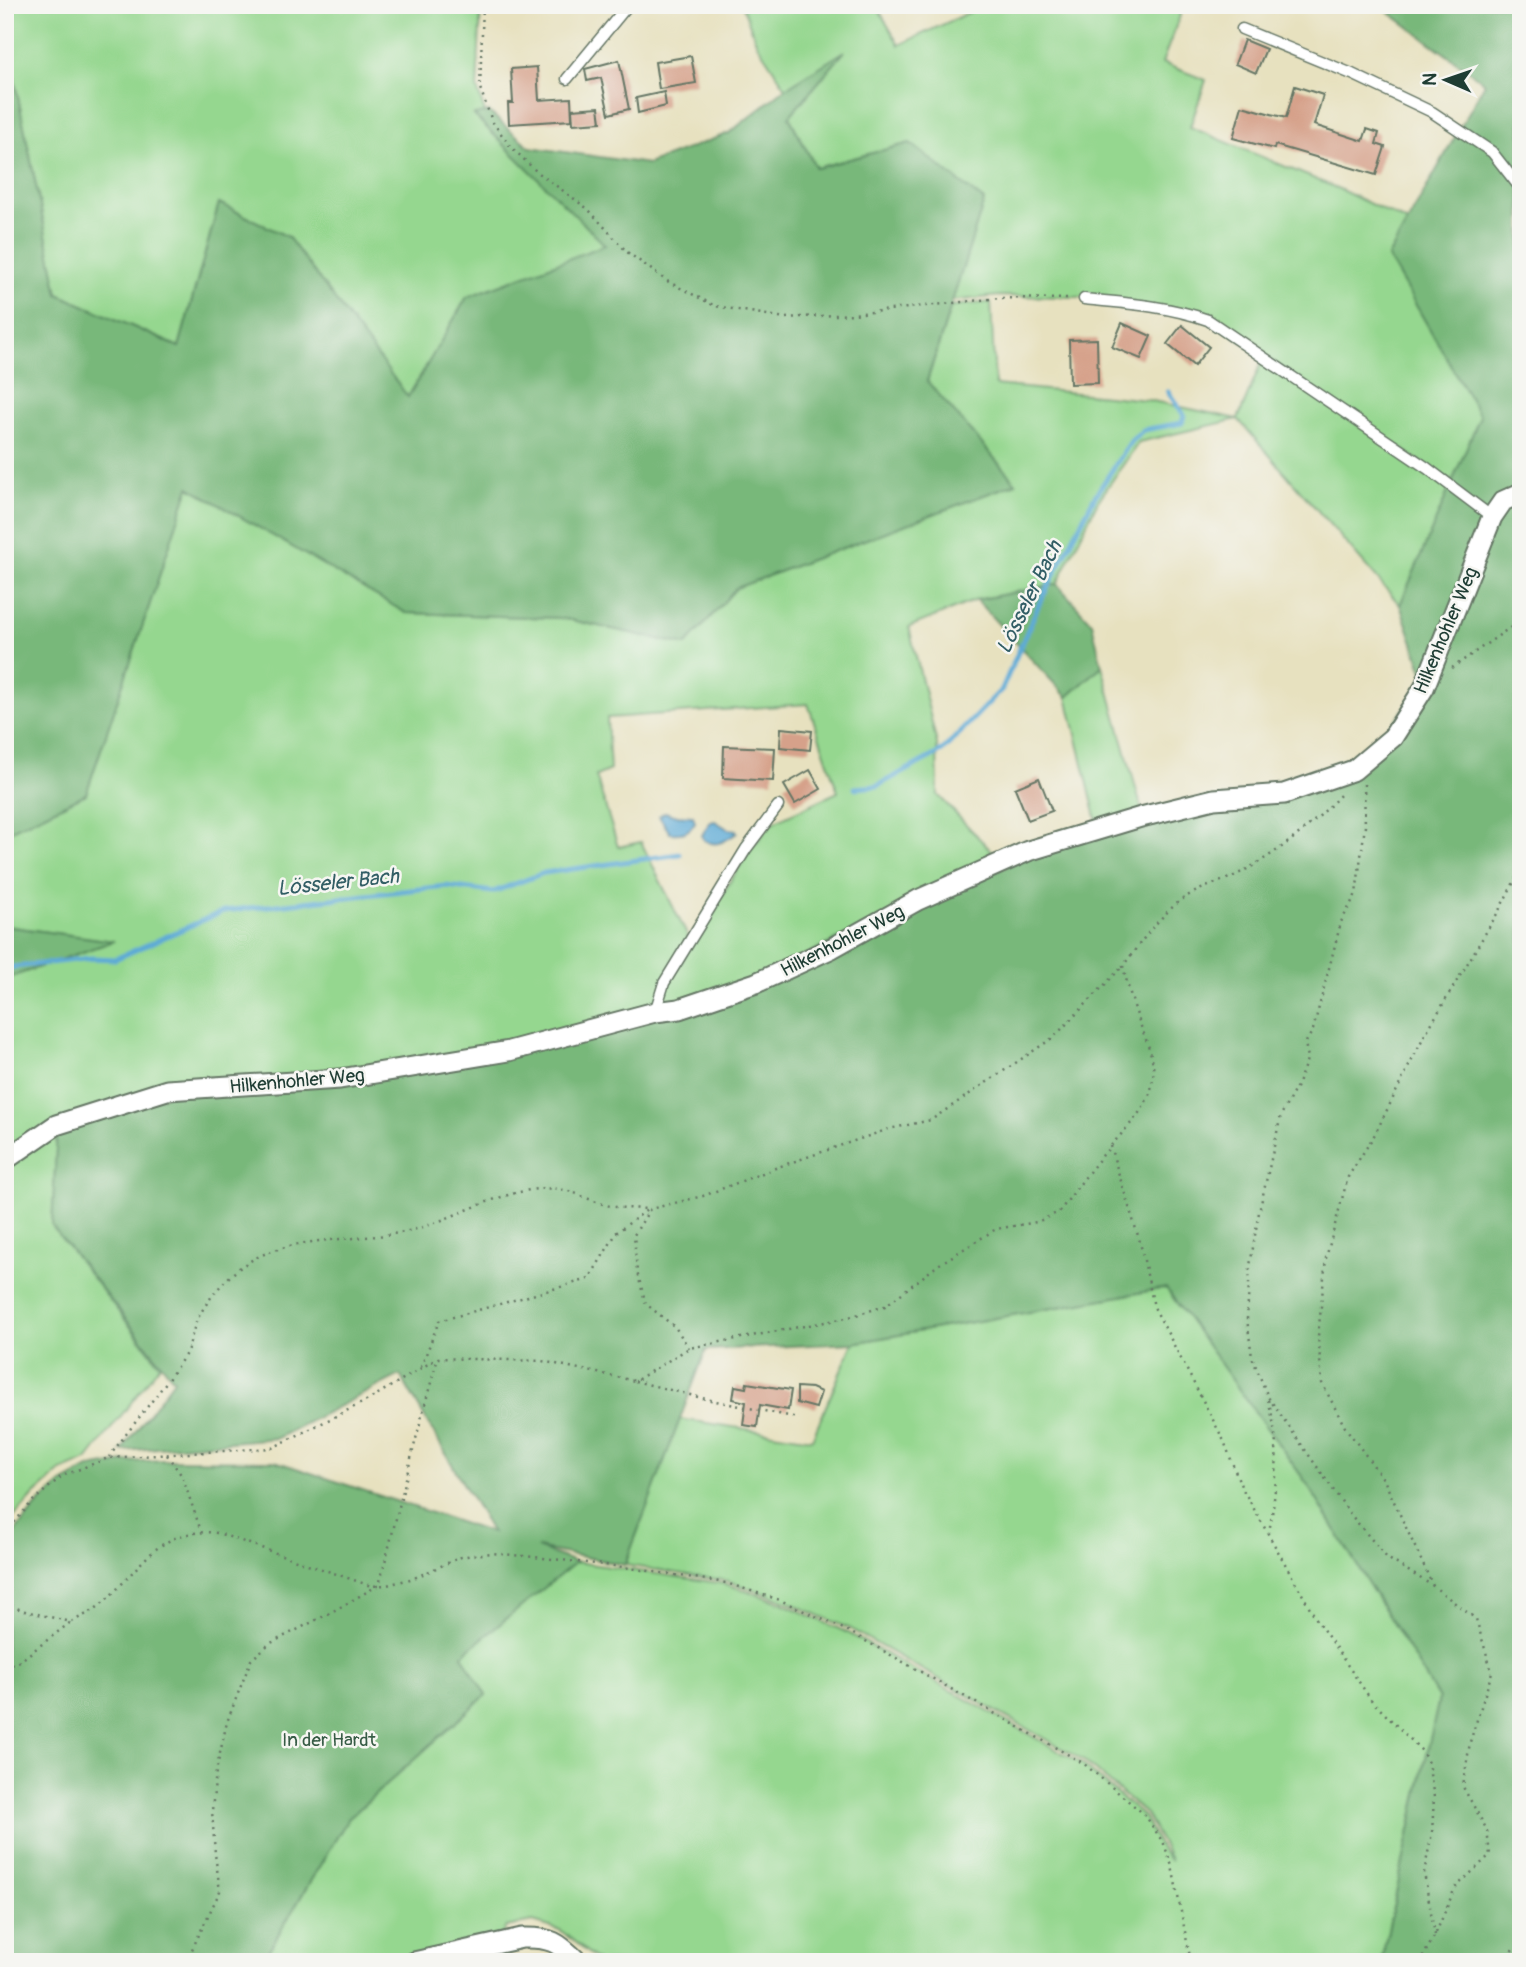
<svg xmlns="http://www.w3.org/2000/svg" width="1526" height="1967" font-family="Pangolin,sans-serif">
  <rect width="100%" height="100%" fill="#f6f6f2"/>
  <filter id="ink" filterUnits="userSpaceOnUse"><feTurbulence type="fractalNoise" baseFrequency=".0143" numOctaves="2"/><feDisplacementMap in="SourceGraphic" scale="14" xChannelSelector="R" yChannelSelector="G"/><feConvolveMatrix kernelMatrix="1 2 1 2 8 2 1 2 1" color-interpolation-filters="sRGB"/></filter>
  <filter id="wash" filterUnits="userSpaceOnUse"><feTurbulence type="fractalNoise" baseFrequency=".00686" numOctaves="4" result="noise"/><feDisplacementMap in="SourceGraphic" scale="28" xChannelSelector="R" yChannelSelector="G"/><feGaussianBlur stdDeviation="1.57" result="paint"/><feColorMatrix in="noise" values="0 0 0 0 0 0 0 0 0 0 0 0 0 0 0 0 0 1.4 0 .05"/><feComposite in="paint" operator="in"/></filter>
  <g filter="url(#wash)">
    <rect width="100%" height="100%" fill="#e7e1bf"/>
    <g fill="#95d78f" stroke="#5a8a62" stroke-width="2">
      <polygon points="5,5 481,5 477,88 485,113 475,116 606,245 467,297 408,398 288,237 219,203 179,347 58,294 5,33"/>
      <polygon points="742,5 876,5 899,45 985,5 1184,5 1162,63 1206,80 1190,127 1339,189 1408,222 1388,257 1481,416 1452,483 1208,318 1084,297 999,296 952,301 984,201 910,143 816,168 789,116 843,53 786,88 757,44"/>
      <polygon points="991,302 995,385 1148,400 1238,419 1263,358 1450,489 1400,605 1238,419 1139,442 1098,501 1057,584 976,600 909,627 937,744 938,795 1000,860 755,980 659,1008 666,986 749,851 773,822 838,792 808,704 607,718 610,770 596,776 618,847 641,842 688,937 654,1009 507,1048 339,1074 167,1084 5,1155 5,979 112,941 5,926 5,833 86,794 189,487 406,613 561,618 686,645 736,588 1016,483 927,382 951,306"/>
      <polygon points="1102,666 1143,814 1098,826 1067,697"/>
      <polygon points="57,1129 52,1226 160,1365 87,1460 61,1471 35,1494 5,1527 5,1166"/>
      <polygon points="1166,1288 1308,1485 1439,1699 1381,1962 599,1962 560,1930 533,1922 506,1927 487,1962 254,1962 267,1953 293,1909 5,1962 576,1562 726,1584 780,1602 848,1633 1082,1764 1144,1817 1161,1850 1171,1861 1146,1814 1084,1761 850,1629 781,1599 728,1581 625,1565 680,1419 812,1439 853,1343"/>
    </g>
    <g fill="#78b87a" stroke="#4c7a57" stroke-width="2">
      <polygon points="1379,5 1521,5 1521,1962 1381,1962 1439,1699 1308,1485 1166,1288 853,1343 706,1350 625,1565 537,1548 576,1562 462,1655 486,1695 348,1819 267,1953 254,1962 5,1962 5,1543 39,1503 62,1483 89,1468 124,1462 164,1460 275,1461 492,1533 400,1375 277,1438 121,1451 174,1380 52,1226 57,1129 170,1094 339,1083 680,1012 1030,856 1142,820 1354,774 1426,680 1400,605 1480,416 1388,257 1485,83"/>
      <polygon points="5,33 58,294 179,347 219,203 288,237 408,397 467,297 605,245 474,115 489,112 530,147 648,164 729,133 786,88 845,51 789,117 816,168 910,143 984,201 927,381 1016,483 736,588 686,645 561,618 406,613 189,487 86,794 5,833"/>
      <polygon points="1057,584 1092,623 1102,666 1067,697 976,600"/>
      <polygon points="5,926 114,941 5,979"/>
    </g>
    <g fill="#5daad6" stroke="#3e7485" stroke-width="2">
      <path d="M665,812L673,815L693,816L695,822C689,833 682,834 670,833L659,816Z"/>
      <path d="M715,821L728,829L736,830L737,833C725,841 717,848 704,840L702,835L710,822Z"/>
    </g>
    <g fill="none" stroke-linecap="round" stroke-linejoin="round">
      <g stroke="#5daad6" stroke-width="5">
        <polyline points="855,788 877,786 942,751 1002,689 1039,604 1095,496 1131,441 1143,430 1182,423 1184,415 1168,392"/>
        <polyline points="5,968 92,958 115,959 224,911 446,886 493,892 544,873 680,854"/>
      </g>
    </g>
    <g id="blocks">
      <g fill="#d6a18a">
        <polygon points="1244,40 1266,49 1256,73 1235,64"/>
        <polygon points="691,56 696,83 659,89 655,62"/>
        <polygon points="619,60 629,109 609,114 601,78 587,81 585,69"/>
        <polygon points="537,67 539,100 571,98 572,120 509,124 508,103 513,103 511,69"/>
        <polygon points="1295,86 1323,95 1314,125 1363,141 1367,129 1379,133 1376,144 1385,147 1376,175 1275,145 1274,149 1233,138 1242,106 1286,118"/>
        <polygon points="664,92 666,106 638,113 636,98"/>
        <polygon points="599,107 601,122 573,124 572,109"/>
        <polygon points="1122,323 1151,336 1141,359 1112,347"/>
        <polygon points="1182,325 1209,347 1194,366 1167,344"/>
        <polygon points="1097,339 1098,383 1070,384 1069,340"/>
        <polygon points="781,728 812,731 810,750 780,747"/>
        <polygon points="724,746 775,748 773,781 723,778"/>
        <polygon points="810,770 821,789 795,804 784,785"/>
        <polygon points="1039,778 1052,811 1028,820 1015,788"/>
        <polygon points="747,1383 791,1390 788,1410 760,1405 757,1427 743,1425 746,1402 733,1399 735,1386 746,1388"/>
        <polygon points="797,1387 812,1388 821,1392 816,1408 797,1403"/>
      </g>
    </g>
  </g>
  <g filter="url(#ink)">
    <use href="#blocks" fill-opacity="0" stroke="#657665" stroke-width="2"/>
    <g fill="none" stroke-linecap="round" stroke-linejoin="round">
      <defs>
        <g id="service">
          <polyline points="1242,29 1352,74 1432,112 1492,152 1521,189"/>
          <polyline points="567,79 628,5"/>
          <path d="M1084,299C1126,303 1168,306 1208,320L1427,468L1492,517"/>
          <polyline points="655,1012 664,983 746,849 778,806"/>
        </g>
        <g id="minor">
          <polyline points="5,1160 56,1125 167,1090 340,1079 509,1051 655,1012 679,1009 756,983 832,948 918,900 1028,851 1141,817 1214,799 1284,794 1354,770 1393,737 1424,688 1492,517 1503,501 1521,493"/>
          <path d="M414,1962L522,1938C551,1937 558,1942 578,1962"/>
        </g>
      </defs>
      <use href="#service" stroke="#657665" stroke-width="13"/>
      <use href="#minor" stroke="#657665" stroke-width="23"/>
      <g stroke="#657665" stroke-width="2.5" stroke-dasharray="2 5" stroke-linecap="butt">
        <polyline points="483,5 480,88 492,121 510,146 536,171 588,209 627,252 667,281 715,306 785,318 853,314 999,298 1072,299"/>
        <polyline points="1452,668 1521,620"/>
        <polyline points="1364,784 1365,826 1356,894 1341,922 1313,1030 1305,1044 1308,1057 1297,1086 1281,1115 1258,1217 1250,1266 1247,1319 1252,1357 1268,1397 1351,1515 1387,1558 1433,1586 1476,1619 1492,1672 1470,1742 1463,1787 1487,1830 1490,1855 1455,1888 1435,1935 1420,1962"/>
        <polyline points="1110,1146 1140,1242 1154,1307 1224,1441 1241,1486 1318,1622 1372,1701 1422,1751 1428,1763 1434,1797 1432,1833 1424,1873 1435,1935"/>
        <polyline points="689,1348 675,1327 646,1304 637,1272 634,1235 650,1209 703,1196 778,1167 889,1129 931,1120 1054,1037 1122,967"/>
        <polyline points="421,1367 439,1321 589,1279 617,1232 647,1210"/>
        <polyline points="635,1381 706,1399 798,1418"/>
        <path d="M1268,1400C1281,1443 1277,1488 1269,1532"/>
        <polyline points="167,1455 182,1476 201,1531"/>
        <path d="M109,1457C134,1423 162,1390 185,1355C191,1344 192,1331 197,1320C206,1302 221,1283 237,1270C290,1228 365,1247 426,1226C464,1213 516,1184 558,1189C573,1190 588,1200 603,1204C618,1209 634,1208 650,1209"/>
        <path d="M5,1533L33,1501L62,1476L108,1458L272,1448L368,1400L438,1358L542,1361L635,1381L689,1348L846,1318L885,1306L938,1265L996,1229L1037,1222L1059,1212C1075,1191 1091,1168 1109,1148C1130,1123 1157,1102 1153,1065C1151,1049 1143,1033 1138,1018C1132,1001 1127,984 1123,966C1140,943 1157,919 1180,901C1196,889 1216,884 1234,876C1274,856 1311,827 1341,794"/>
        <polyline points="1433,1586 1384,1480 1345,1427 1322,1383 1318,1336 1326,1258 1348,1177 1375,1134 1424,1036 1497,914 1521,869"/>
        <path d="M5,1602L21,1610L71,1622C80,1617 91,1613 99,1606C141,1571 155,1526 218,1533L371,1586L387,1585L414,1578L461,1557L473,1555L491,1553L534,1557L623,1567L726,1583L780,1600L848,1631L1083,1763L1145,1815L1164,1844L1172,1866L1191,1962"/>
        <polyline points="5,1667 20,1661 71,1622"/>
        <path d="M186,1962L220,1891L215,1854L212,1811L216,1771L227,1722L251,1660L269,1644L328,1614L379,1585C399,1510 416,1433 438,1358"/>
        <polyline points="1503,1962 1513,1949 1521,1944"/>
      </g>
      <use href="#service" stroke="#fff" stroke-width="10"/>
      <use href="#minor" stroke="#fff" stroke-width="19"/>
    </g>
  </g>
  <g text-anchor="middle" stroke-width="5" stroke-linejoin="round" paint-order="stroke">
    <g font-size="19" fill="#1f3d34" stroke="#f6f6f2">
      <text transform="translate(1445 630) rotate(-67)" y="7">Hilkenhohler Weg</text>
      <text transform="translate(842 940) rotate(-27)" y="7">Hilkenhohler Weg</text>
      <text transform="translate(297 1080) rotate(-5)" y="7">Hilkenhohler Weg</text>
    </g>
    <g font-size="19" fill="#375c46" stroke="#f6f6f2">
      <text x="329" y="1746">In der Hardt</text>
    </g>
    <g font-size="21" font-style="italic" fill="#325e65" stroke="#f6f6f2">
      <text transform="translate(1029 597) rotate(-64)" y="7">Lösseler Bach</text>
      <text transform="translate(338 882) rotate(-6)" y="7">Lösseler Bach</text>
    </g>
  </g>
  <rect width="1526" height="1967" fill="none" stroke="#f6f6f2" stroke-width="28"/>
  <g transform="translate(1446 80) rotate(272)" stroke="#f6f6f2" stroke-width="5" paint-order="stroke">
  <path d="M0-5L12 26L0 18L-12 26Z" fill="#1f3d34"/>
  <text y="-10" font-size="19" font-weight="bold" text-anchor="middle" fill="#1f3d34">N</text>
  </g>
</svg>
